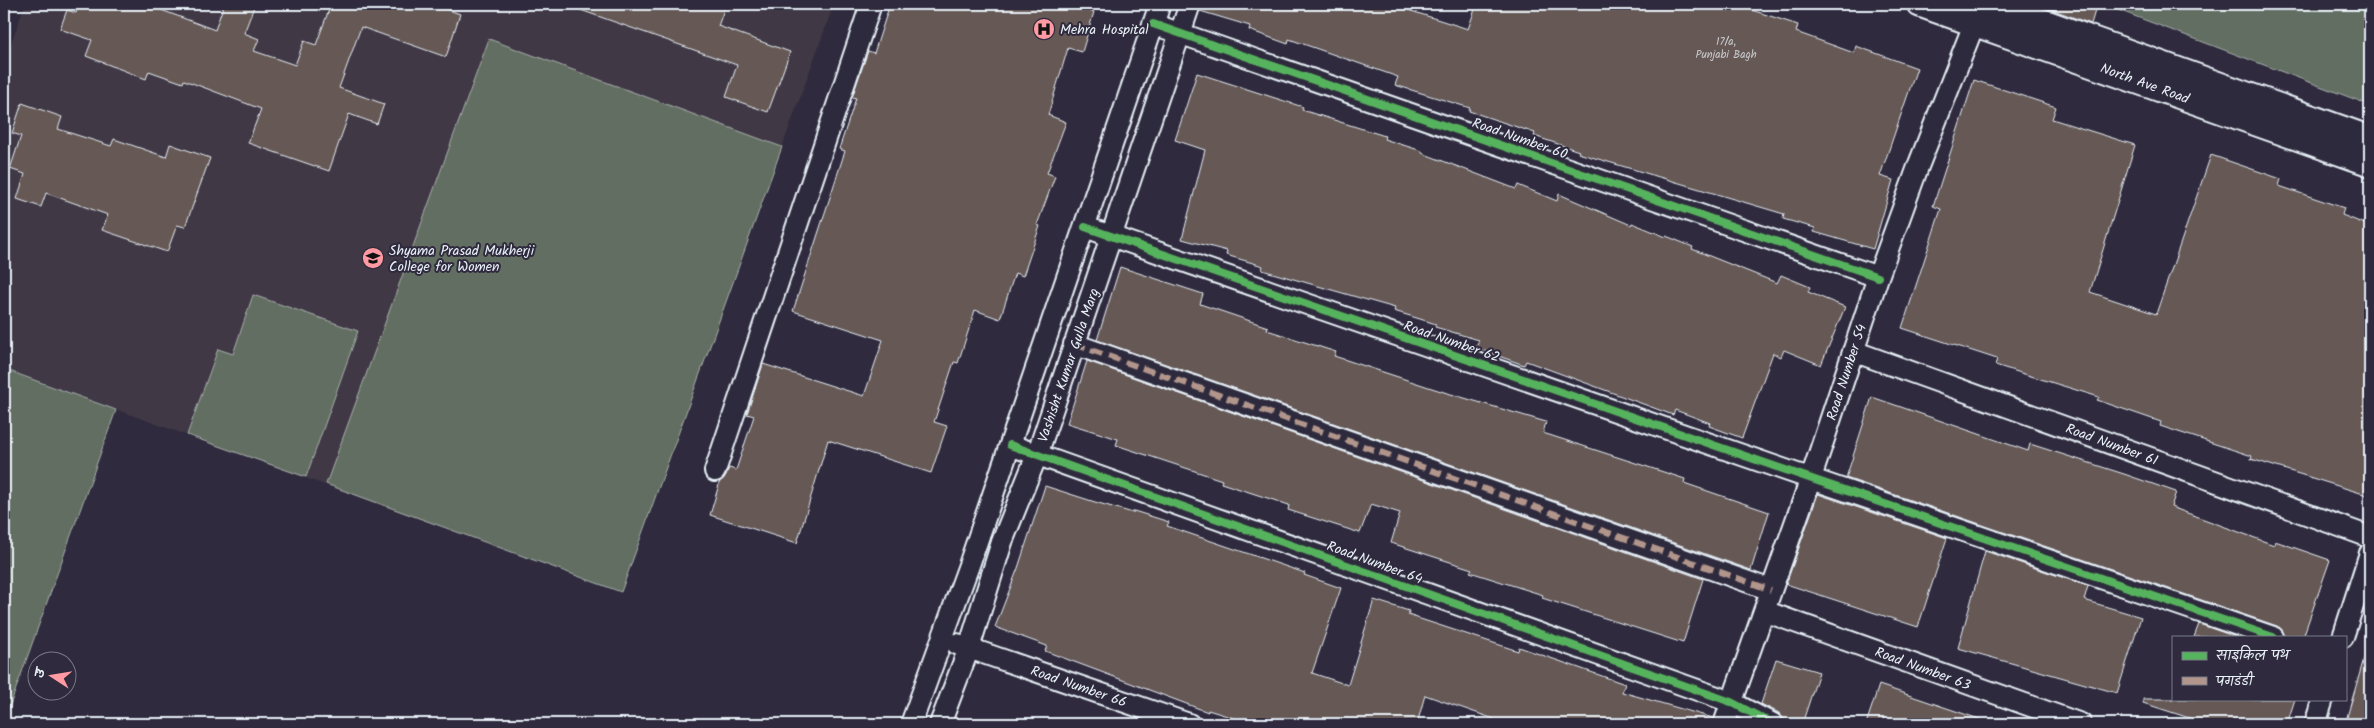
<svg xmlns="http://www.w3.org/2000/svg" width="2374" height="728" viewBox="0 0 2374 728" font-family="Kalam,'Playpen Sans Deva',sans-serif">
  <rect width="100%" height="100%" fill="#2f2a3d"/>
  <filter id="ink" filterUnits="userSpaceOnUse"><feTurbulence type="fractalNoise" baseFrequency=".02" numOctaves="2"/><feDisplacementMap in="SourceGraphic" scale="10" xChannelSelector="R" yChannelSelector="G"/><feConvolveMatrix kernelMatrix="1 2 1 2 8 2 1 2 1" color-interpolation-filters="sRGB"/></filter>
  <g filter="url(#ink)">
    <path fill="#403844" d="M 25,4 L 834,4 L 621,592 L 4,369 L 4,63 Z"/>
    <path fill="#646e62" stroke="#a6b0ad" d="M 2114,4 L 2370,4 L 2370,105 L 2113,8 Z
      M 489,39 L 782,147 L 621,592 L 326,484 Z
      M 253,295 L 358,331 L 306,477 L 187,435 L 218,349 L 233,354 Z
      M 4,369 L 116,410 L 4,722 Z"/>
    <path fill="#665955" stroke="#e8f1f8" d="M 79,4 L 145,4 L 215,30 L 224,4 L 255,4 L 244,33 L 259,39 L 254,51 L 295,65 L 304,41 L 316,45 L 331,4 L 432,4 L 460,14 L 446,57 L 361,27 L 339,88 L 384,104 L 377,124 L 349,114 L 329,171 L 248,143 L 261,109 L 184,80 L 183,83 L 149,71 L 146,79 L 86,56 L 92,40 L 60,29 L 67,10 L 76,13 Z
      M 573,4 L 726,4 L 718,26 L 790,52 L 768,112 L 726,97 L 737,65 L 572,7 Z
      M 890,4 L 1067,4 L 1094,12 L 1082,52 L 1068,48 L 1048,115 L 1066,122 L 1047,173 L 1055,176 L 1037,225 L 1040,226 L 1023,276 L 1015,273 L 1000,319 L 975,310 L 958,363 L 954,362 L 934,422 L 947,426 L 931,473 L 828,440 L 797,543 L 710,515 L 720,481 L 726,475 L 729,468 L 736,470 L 754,416 L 747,414 L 763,364 L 864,396 L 883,340 L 793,311 L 845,151 L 839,149 L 856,98 L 852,97 L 868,51 L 874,53 Z
      M 1202,4 L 1389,4 L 1468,29 L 1477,4 L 1706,4 L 1721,9 L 1723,4 L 1733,4 L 1798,25 L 1796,32 L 1854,53 L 1856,46 L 1917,68 L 1880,176 L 1893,180 L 1873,249 L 1814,232 L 1815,228 L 1783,219 L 1784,214 L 1578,153 L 1579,151 L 1534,136 L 1535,133 L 1469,111 L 1470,108 L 1395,85 L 1398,77 L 1289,39 L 1288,44 L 1249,30 L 1250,26 L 1200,11 Z
      M 2038,4 L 2097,4 L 2091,24 Z
      M 1197,73 L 1303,107 L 1302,110 L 1385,136 L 1384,139 L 1422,151 L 1422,153 L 1516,189 L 1518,185 L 1557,201 L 1559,194 L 1631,225 L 1632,223 L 1666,237 L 1666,236 L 1693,247 L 1692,249 L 1777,283 L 1781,275 L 1810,287 L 1808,292 L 1845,307 L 1821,365 L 1784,350 L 1781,357 L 1773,353 L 1742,438 L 1709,426 L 1710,423 L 1675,410 L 1673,415 L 1526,361 L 1524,365 L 1476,348 L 1479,340 L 1435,327 L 1436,324 L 1394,311 L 1395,308 L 1262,270 L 1263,266 L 1226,255 L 1227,251 L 1182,239 L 1205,150 L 1175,140 Z
      M 1974,80 L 2056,107 L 2052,119 L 2135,145 L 2090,292 L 2156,314 L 2211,155 L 2281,179 L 2279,186 L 2344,208 L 2342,215 L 2370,226 L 2370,496 L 2251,459 L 2252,456 L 2160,426 L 2161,422 L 2097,400 L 2099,397 L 1995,365 L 1997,359 L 1902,328 L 1941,209 L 1933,206 Z
      M 22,103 L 62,117 L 58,129 L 111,146 L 114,139 L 166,157 L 170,144 L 210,158 L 185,227 L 177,225 L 167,252 L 102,230 L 108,215 L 46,193 L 41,207 L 17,199 L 25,174 L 10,169 L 21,136 L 12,133 Z
      M 1120,267 L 1203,294 L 1200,304 L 1268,327 L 1267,330 L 1336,352 L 1334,356 L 1444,392 L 1546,422 L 1543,433 L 1685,479 L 1684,483 L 1769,512 L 1751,570 L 1097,340 Z
      M 1087,361 L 1703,579 L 1683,643 L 1542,598 L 1543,595 L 1470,572 L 1472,569 L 1391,543 L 1400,513 L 1371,504 L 1360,533 L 1288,510 L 1289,505 L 1221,483 L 1222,480 L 1116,445 L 1118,439 L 1067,423 Z
      M 1872,397 L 2028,451 L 2030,444 L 2124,474 L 2176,492 L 2171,507 L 2274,545 L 2275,541 L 2330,560 L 2303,637 L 2285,637 L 2282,630 L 2277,626 L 1846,478 Z
      M 1045,486 L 1095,502 L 1133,513 L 1134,511 L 1169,522 L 1167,526 L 1305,573 L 1304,575 L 1341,588 L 1312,673 L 1348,685 L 1374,600 L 1409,611 L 1408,615 L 1518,651 L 1519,647 L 1625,684 L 1622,692 L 1713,718 L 1712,724 L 1492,724 L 1494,719 L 1425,695 L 1417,724 L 1253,724 L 1208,710 L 1208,712 L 1045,651 L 1047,646 L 995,627 L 1018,568 Z
      M 1818,494 L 1947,538 L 1918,627 L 1786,584 Z
      M 1985,551 L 2088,586 L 2084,600 L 2141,617 L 2117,693 L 1958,648 Z
      M 2199,624 L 2236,637 L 2194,637 Z
      M 2365,655 L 2370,656 L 2370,724 L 2345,724 Z
      M 1776,659 L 1819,672 L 1802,724 L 1783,719 L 1779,713 L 1761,704 Z
      M 1879,685 L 1982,720 L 1982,724 L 1866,724 Z
      M 2143,699 L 2295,699 L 2287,724 L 2208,724 L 2143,703 Z"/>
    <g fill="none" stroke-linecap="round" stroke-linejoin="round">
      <g stroke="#e8f1f8" stroke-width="24">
        <path id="minor" d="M 1153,24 L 1878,277
          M 1085,227 L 1771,465 L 2273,637
          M 1074,344 L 1771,590
          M 1853,351 L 2370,537
          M 1010,445 L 1731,702 L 1773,724
          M 715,471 L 871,4
          M 1764,611 L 2081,724
          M 2343,637 L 2370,553
          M 957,644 L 1189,724
          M 911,724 L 969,565 L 1160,4
          M 940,724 L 969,648 L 1002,542 L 1037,455 L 1190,4
          M 1724,724 L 1811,478 L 1878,277 L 1919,164 L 1982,4
          M 2315,724 L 2323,699"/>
      </g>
      <g stroke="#e8f1f8" stroke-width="29">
        <path id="tertiary" d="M 1920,4 L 2370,163
          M 1993,4 L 2370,139"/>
      </g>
      <use href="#minor" stroke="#2f2a3d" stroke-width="20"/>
      <use href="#tertiary" stroke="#2f2a3d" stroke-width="25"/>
      <path stroke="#b2968c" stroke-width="6" stroke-dasharray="12 6" stroke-linecap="butt" d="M 1074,344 L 1771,590"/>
      <g stroke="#2f2a3d" stroke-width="11">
        <path id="cycleway" d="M 1153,24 L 1878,277
          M 1085,227 L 1771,465 L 2273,637
          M 1010,445 L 1731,702 L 1773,724"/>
      </g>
      <use href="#cycleway" stroke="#56b35d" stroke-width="8"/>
    </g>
  </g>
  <defs>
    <g id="hospital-disc" transform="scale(1.125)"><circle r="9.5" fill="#ff9aa2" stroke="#2f2a3d"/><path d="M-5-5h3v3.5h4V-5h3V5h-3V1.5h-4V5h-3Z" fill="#111"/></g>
    <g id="university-disc" transform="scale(1.125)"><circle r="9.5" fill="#ff9aa2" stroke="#2f2a3d"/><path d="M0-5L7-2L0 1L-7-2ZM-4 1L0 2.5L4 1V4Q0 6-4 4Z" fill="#111"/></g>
  </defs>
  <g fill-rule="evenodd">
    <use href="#hospital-disc" x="1044" y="29"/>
    <use href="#university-disc" x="373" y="258"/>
  </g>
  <g text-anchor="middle" stroke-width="4" stroke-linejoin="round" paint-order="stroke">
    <g font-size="11" fill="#c8cbcf">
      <text x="1726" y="45">17/a,<tspan x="1726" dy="13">Punjabi Bagh</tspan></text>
    </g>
    <g font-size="14" fill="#e8f1f8" stroke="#2f2a3d" text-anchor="start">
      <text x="1060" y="34">Mehra Hospital</text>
      <text x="389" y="255">Shyama Prasad Mukherji<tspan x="389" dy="16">College for Women</tspan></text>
    </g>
    <g font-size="14" fill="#e8f1f8" stroke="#2f2a3d">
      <text transform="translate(2145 83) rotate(20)" y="5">North Ave Road</text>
      <text transform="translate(1520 138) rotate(19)" y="5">Road Number 60</text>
      <text transform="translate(1452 341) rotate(19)" y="5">Road Number 62</text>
      <text transform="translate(1068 365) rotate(-71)" y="5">Vashisht Kumar Gulla Marg</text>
      <text transform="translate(1846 372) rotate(-72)" y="5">Road Number 54</text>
      <text transform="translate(2112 444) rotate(20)" y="5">Road Number 61</text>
      <text transform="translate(1375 562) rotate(20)" y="5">Road Number 64</text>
      <text transform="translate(1923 668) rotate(20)" y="5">Road Number 63</text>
      <text transform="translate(1079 686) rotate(19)" y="5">Road Number 66</text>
    </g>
  </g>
  <rect width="2374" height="728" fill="none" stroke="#2f2a3d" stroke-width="20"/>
  <rect x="10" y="10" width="2354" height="708" fill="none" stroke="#e8f1f8" stroke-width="2" filter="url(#ink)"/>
  <rect x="2172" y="636" width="175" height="65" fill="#2f2a3d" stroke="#797a88"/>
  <rect x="2182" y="652" width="25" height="8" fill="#56b35d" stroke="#797a88"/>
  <text x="2216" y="660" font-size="15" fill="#e8f1f8">साइकिल पथ</text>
  <rect x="2182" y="677" width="25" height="8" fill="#b2968c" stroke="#797a88"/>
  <text x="2216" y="686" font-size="15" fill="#e8f1f8">पगडंडी</text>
  <g transform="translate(52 676) rotate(282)"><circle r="24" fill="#2f2a3d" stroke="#797a88"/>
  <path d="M0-4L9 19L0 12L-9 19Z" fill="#ff9aa2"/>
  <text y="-8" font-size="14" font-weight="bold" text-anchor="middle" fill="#e8f1f8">उ</text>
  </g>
</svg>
